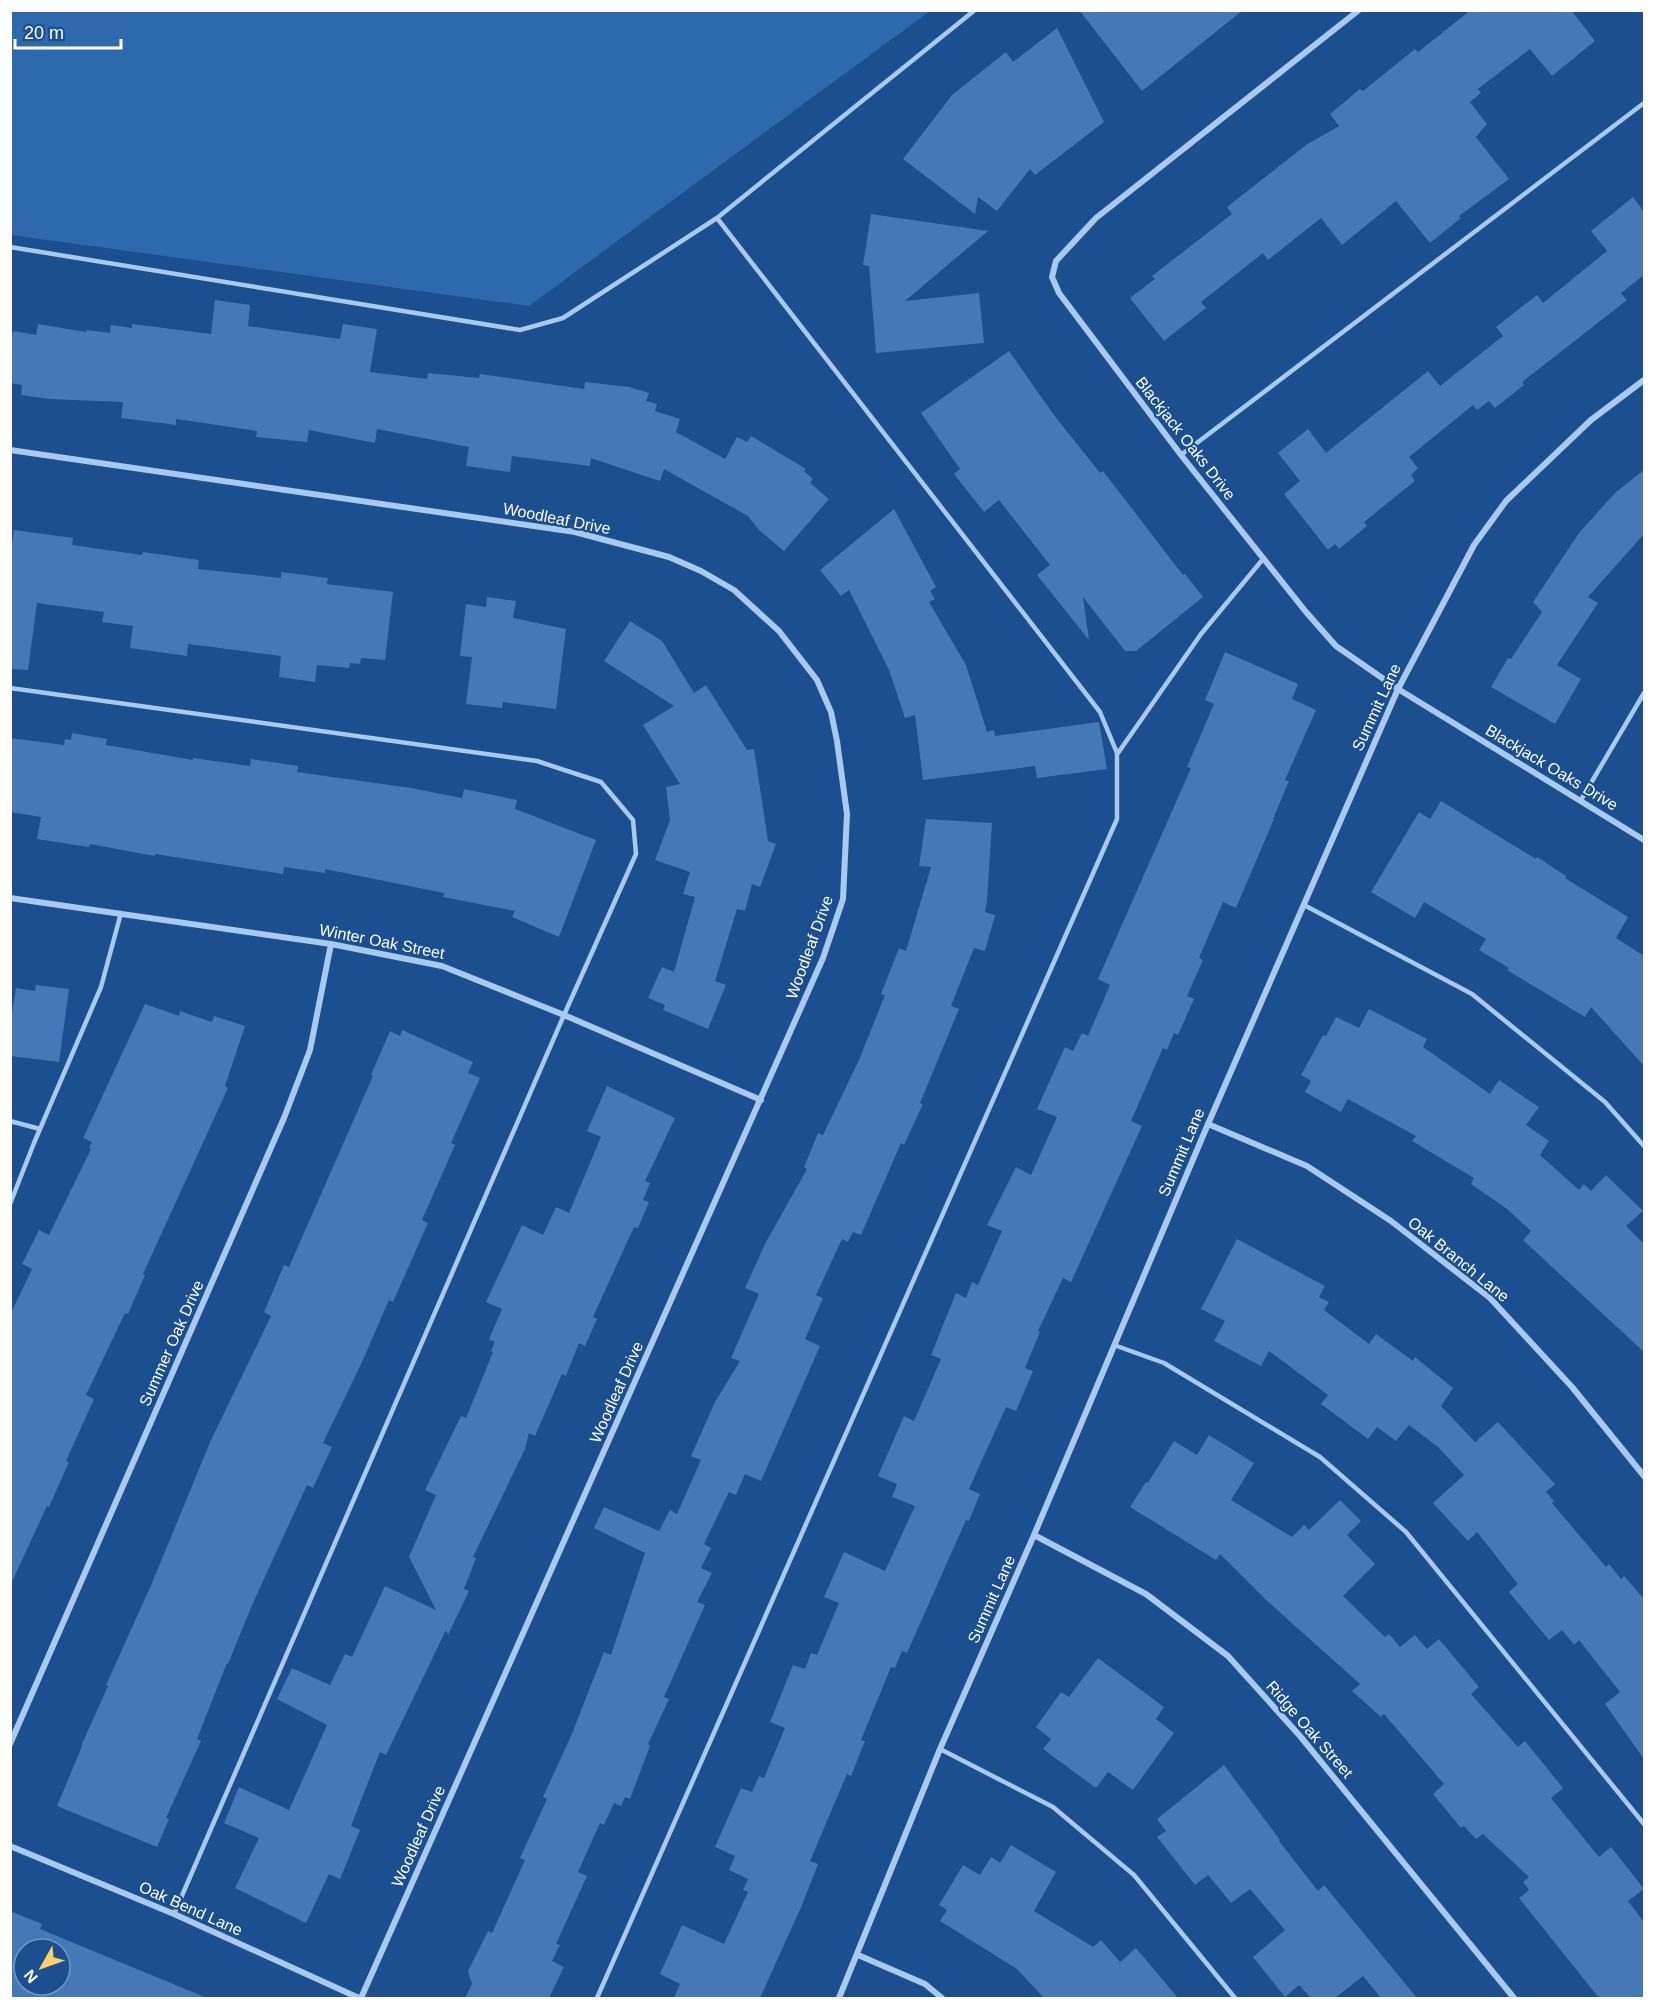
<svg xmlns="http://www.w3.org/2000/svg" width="1655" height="2009" viewBox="0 0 1655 2009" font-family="Helvetica,sans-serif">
  <rect width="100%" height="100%" fill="#1b4f8f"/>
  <path fill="#2e69ad" d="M 11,10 L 930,10 L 930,11 L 529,306 L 11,235 Z"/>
  <path fill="#4478b7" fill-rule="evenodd" d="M 1079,10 L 1243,10 L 1142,91 Z
    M 1471,10 L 1571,10 L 1595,41 L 1552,76 L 1530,49 L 1478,89 L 1481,93 L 1470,102 L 1487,124 L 1476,137 L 1509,179 L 1459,216 L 1461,218 L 1430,243 L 1396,201 L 1342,245 L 1321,218 L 1268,260 L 1263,253 L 1201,302 L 1206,308 L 1164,341 L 1130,298 L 1155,279 L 1152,276 L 1232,214 L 1227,207 L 1306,145 L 1339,126 L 1330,114 L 1360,89 L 1363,91 L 1415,49 L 1418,52 Z
    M 1057,28 L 1104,122 L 1035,175 L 1030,169 L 997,211 L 978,197 L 975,214 L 903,159 L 952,95 L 1006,52 L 1013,62 Z
    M 1633,197 L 1644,212 L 1644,275 L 1621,293 L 1627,300 L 1522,382 L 1524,385 L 1495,408 L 1489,401 L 1477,410 L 1473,405 L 1409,457 L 1418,468 L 1411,475 L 1415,481 L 1364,522 L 1367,526 L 1339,549 L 1335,544 L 1328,550 L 1284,494 L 1300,481 L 1278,453 L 1308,429 L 1326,453 L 1428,371 L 1440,386 L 1503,336 L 1496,327 L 1537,295 L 1543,303 L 1607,251 L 1591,231 Z
    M 871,214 L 988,231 L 905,301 L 979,293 L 984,343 L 876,353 L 869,266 L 863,265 Z
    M 215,300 L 250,305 L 248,326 L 340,339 L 343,324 L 377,329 L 370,372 L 427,379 L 428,373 L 479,378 L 480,374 L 584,389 L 585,382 L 629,387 L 649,393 L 646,401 L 657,404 L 655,411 L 680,419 L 676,432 L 725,459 L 737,437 L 747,442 L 751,436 L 806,469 L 804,471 L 813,479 L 810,483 L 829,499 L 784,551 L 759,530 L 748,516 L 664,469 L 660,481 L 591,458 L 590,466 L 512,456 L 510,472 L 466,466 L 469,447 L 377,429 L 375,443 L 309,430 L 307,442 L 256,437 L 257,431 L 176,419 L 176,425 L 121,418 L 123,402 L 49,399 L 21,395 L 22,385 L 10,383 L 10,347 L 13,331 L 36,335 L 38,324 L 86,332 L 86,330 L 110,333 L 111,325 L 132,328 L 132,324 L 211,334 Z
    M 1009,351 L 1054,415 L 1100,473 L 1103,471 L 1183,575 L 1185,574 L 1203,597 L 1136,651 L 1125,651 L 1083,597 L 1089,640 L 1037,575 L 1050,565 L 999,500 L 984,512 L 954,474 L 960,469 L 921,413 Z
    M 1644,470 L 1644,534 L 1588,597 L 1598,603 L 1557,665 L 1581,679 L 1555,724 L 1491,687 L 1508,658 L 1511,659 L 1542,612 L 1533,602 L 1579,533 L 1615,493 Z
    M 894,509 L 936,587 L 930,591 L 935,599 L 929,602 L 966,665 L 987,732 L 994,730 L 995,736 L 1099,722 L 1107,769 L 1037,778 L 1035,766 L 923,780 L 915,715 L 905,718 L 889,670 L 849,590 L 841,596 L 820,570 Z
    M 14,530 L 73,538 L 72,545 L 142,555 L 143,552 L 199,560 L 198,569 L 281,578 L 281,572 L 328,578 L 327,584 L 393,592 L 385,660 L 361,658 L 360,664 L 350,663 L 349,668 L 317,665 L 315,682 L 279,677 L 281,656 L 188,644 L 187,656 L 130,648 L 133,626 L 102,622 L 104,612 L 37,603 L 28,670 L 10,669 L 10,556 Z
    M 487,597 L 516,601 L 513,618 L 566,629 L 556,709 L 503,702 L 502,708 L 466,704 L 472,657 L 460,656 L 466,604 L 486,607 Z
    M 630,621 L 662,641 L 694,693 L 706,685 L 747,750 L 754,749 L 768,841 L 776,844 L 760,887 L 752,884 L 745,911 L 737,909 L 715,981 L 726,985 L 708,1029 L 663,1010 L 665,1005 L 648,998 L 662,967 L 674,972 L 695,897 L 683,894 L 690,872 L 655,860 L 670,820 L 666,787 L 680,784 L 643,725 L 674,706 L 604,661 Z
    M 1225,652 L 1298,684 L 1292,699 L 1316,710 L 1285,780 L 1289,781 L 1273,819 L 1274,819 L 1236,908 L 1223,902 L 1199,958 L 1203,960 L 1187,996 L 1194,999 L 1178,1035 L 1174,1033 L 1167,1050 L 1163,1048 L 1131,1121 L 1142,1126 L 1071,1282 L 1063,1278 L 1038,1331 L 1040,1332 L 1025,1368 L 1033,1371 L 1016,1411 L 1006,1407 L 969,1489 L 980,1494 L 969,1521 L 966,1520 L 907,1653 L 902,1651 L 895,1668 L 891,1667 L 861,1740 L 865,1741 L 851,1776 L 847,1774 L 810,1861 L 818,1864 L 802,1905 L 760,1998 L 674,1998 L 680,1984 L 660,1974 L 682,1925 L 724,1944 L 748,1892 L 743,1890 L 748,1879 L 729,1870 L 735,1856 L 715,1847 L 741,1788 L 752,1792 L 759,1776 L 764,1778 L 785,1728 L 770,1722 L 793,1665 L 805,1669 L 811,1653 L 817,1655 L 839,1603 L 824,1597 L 844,1552 L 885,1571 L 915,1506 L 892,1497 L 897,1484 L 878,1476 L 904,1416 L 914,1421 L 941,1359 L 931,1355 L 956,1293 L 966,1298 L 972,1282 L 978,1285 L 1002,1231 L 987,1225 L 1016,1167 L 1031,1175 L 1057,1117 L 1037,1109 L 1065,1047 L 1073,1051 L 1082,1033 L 1088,1036 L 1110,985 L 1098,979 L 1191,768 L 1187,767 L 1214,704 L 1205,700 Z
    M 72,733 L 107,739 L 106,745 L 193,760 L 193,758 L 250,766 L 251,759 L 298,766 L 297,772 L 411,788 L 462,798 L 464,789 L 517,800 L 515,809 L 596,840 L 559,937 L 512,917 L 515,911 L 443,897 L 444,893 L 325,869 L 325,873 L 284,867 L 283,874 L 155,854 L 155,856 L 90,844 L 89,847 L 37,839 L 41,817 L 10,812 L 10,738 L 64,745 L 65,739 L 71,740 Z
    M 1441,801 L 1536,859 L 1537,857 L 1566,876 L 1565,878 L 1628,917 L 1616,938 L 1644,956 L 1644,1066 L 1591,1007 L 1585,1017 L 1507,970 L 1509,968 L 1479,950 L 1486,939 L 1424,902 L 1415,918 L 1371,892 L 1419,812 L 1430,819 Z
    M 926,819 L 992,823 L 987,901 L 985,912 L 995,915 L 985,951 L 974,948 L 951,1006 L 959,1009 L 920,1103 L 923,1104 L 904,1145 L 901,1143 L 861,1235 L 853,1232 L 848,1242 L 842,1239 L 816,1295 L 823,1298 L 805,1339 L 820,1346 L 761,1481 L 745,1474 L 736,1495 L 729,1492 L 704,1544 L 711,1548 L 701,1568 L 712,1573 L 697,1602 L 705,1605 L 664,1697 L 669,1699 L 648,1744 L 650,1746 L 630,1799 L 625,1797 L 621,1806 L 614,1803 L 604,1825 L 600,1823 L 578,1872 L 587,1876 L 556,1944 L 560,1945 L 552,1961 L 564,1967 L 549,1998 L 465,1998 L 472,1984 L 468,1971 L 488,1931 L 492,1933 L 525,1860 L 520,1858 L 547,1799 L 543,1797 L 571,1736 L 604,1652 L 611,1655 L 645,1553 L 594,1528 L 604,1507 L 659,1531 L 670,1510 L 677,1514 L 701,1460 L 691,1456 L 715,1402 L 740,1361 L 731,1358 L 759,1294 L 745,1288 L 765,1244 L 807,1169 L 804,1167 L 818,1133 L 823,1135 L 859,1060 L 885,995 L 881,994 L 899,948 L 906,951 L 931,867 L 919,866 Z
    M 36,985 L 69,989 L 59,1062 L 10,1056 L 10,1026 L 16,988 L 35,991 Z
    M 145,1004 L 179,1016 L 180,1011 L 212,1022 L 214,1016 L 245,1026 L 225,1086 L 228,1088 L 143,1274 L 145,1275 L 128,1314 L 125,1313 L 86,1395 L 94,1399 L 66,1461 L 69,1462 L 49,1507 L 47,1506 L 10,1586 L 10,1315 L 32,1269 L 22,1264 L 39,1230 L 49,1235 L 91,1149 L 89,1148 L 92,1142 L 83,1138 Z
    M 1369,1009 L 1427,1039 L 1423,1047 L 1490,1094 L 1499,1080 L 1539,1107 L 1526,1125 L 1549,1141 L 1540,1155 L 1579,1190 L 1584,1184 L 1591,1191 L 1606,1175 L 1643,1211 L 1626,1226 L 1644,1244 L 1644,1352 L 1523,1240 L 1531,1231 L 1507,1209 L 1471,1184 L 1474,1178 L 1412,1141 L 1416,1136 L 1348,1099 L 1341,1112 L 1305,1092 L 1311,1081 L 1301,1075 L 1323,1035 L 1326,1036 L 1336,1017 L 1359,1028 Z
    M 402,1030 L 473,1062 L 468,1073 L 480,1078 L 451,1143 L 455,1145 L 422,1220 L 428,1223 L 393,1302 L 389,1300 L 362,1362 L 323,1443 L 332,1447 L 313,1488 L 307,1485 L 253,1603 L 228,1664 L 227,1663 L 197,1739 L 201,1741 L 166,1818 L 169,1819 L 157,1847 L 57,1806 L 82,1746 L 81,1746 L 108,1686 L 106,1685 L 152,1583 L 211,1440 L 271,1316 L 264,1312 L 284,1265 L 289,1267 L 373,1076 L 371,1075 L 390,1031 L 400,1036 Z
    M 607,1086 L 675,1118 L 645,1181 L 650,1183 L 643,1200 L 649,1202 L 638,1228 L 634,1227 L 593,1317 L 597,1319 L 585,1346 L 579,1343 L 566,1376 L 562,1374 L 535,1436 L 529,1433 L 525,1449 L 473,1557 L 476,1558 L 464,1589 L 469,1591 L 448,1635 L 446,1630 L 386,1755 L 380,1752 L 351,1826 L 360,1830 L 340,1879 L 329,1874 L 306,1923 L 235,1888 L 259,1838 L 224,1823 L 239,1787 L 289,1810 L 327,1725 L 277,1699 L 292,1668 L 330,1685 L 345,1654 L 352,1657 L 385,1586 L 436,1610 L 409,1557 L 436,1495 L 425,1490 L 461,1416 L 466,1418 L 493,1352 L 491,1351 L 495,1342 L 489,1339 L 502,1309 L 486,1302 L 522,1225 L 543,1235 L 556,1207 L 569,1213 L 601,1137 L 587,1131 Z
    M 1237,1239 L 1325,1286 L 1319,1297 L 1329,1302 L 1324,1310 L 1369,1344 L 1376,1334 L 1413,1361 L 1415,1357 L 1453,1388 L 1441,1406 L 1475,1442 L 1498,1422 L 1555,1484 L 1546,1492 L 1554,1501 L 1552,1503 L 1606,1567 L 1609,1564 L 1621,1579 L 1624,1576 L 1644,1599 L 1644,1759 L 1605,1704 L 1620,1692 L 1579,1640 L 1574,1645 L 1562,1630 L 1549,1640 L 1509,1592 L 1518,1584 L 1477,1532 L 1468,1541 L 1433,1503 L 1464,1475 L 1438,1447 L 1409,1425 L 1396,1441 L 1377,1427 L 1368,1439 L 1321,1404 L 1328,1395 L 1269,1351 L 1261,1366 L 1214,1341 L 1225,1321 L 1201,1309 Z
    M 1209,1435 L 1254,1463 L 1231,1500 L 1292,1537 L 1304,1525 L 1309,1530 L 1340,1500 L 1361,1521 L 1347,1535 L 1375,1564 L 1343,1596 L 1385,1637 L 1389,1634 L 1400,1647 L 1415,1635 L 1427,1649 L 1439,1639 L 1479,1687 L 1471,1694 L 1518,1747 L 1525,1741 L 1563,1788 L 1551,1798 L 1599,1857 L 1611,1847 L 1644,1889 L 1628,1901 L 1644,1922 L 1644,1998 L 1599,1998 L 1519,1898 L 1529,1890 L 1523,1882 L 1529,1877 L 1483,1834 L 1476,1839 L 1464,1826 L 1461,1828 L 1433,1794 L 1444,1784 L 1384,1714 L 1381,1717 L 1352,1691 L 1360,1684 L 1266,1600 L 1220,1554 L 1216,1560 L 1130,1507 L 1146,1482 L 1148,1483 L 1174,1441 L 1197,1455 Z
    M 1098,1658 L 1164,1707 L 1156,1719 L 1174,1733 L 1133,1790 L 1108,1772 L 1096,1788 L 1043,1749 L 1051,1739 L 1036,1727 L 1061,1692 L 1069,1697 Z
    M 1224,1765 L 1280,1840 L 1279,1841 L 1318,1891 L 1324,1885 L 1417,1998 L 1381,1998 L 1363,1976 L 1335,1998 L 1311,1998 L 1299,1985 L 1285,1997 L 1253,1957 L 1285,1930 L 1250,1889 L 1231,1903 L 1208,1875 L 1195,1885 L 1157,1837 L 1166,1831 L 1157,1819 Z
    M 1011,1845 L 1056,1872 L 1034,1911 L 1093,1947 L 1101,1940 L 1120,1962 L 1136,1948 L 1178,1998 L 1044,1998 L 1017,1969 L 940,1921 L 947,1910 L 939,1905 L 963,1865 L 980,1875 L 991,1857 L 1000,1863 Z
    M 10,1911 L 42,1924 L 40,1929 L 207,1998 L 10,1998 ZM 24,1949 L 60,1949 L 60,1985 L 24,1985 Z"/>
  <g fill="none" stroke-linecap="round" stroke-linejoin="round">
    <path stroke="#a9c9ee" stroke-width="4.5" d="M 10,247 L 520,330 L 563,318 L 717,218 L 975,10
      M 1181,455 L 1644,103
      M 10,688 L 537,761 L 601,782 L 633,820 L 636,854 L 564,1015 L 174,1914
      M 1118,753 L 1201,634 L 1263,559
      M 1581,800 L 1644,693
      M 1304,905 L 1472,994 L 1605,1102 L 1644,1146
      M 10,1121 L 40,1129
      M 10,1204 L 34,1143 L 101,987 L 121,913
      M 1114,1345 L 1164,1363 L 1320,1457 L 1406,1532 L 1644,1824
      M 940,1749 L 1053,1807 L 1134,1875 L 1235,1998
      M 597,1998 L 1117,819 L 1117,753 L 1100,712 L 717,218"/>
    <path stroke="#a9c9ee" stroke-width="6" d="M 1359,10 L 1096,218 L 1056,261 L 1052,277 L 1059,293 L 1181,455 L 1306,612 L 1336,646 L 1398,689 L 1644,840
      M 10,450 L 575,532 L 669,557 L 701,571 L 734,590 L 779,631 L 817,680 L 831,712 L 837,741 L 847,814 L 843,899 L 823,958 L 361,1998
      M 10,898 L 331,944 L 442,966 L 564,1015 L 761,1100
      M 1208,1124 L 1307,1166 L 1391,1221 L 1490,1298 L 1572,1387 L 1644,1476
      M 1034,1535 L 1146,1594 L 1228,1656 L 1300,1736 L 1514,1998
      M 10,1744 L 284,1118 L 310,1050 L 331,944
      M 10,1846 L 174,1914 L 359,1998
      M 858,1955 L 925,1984 L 942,1998
      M 839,1998 L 940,1749 L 1034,1535 L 1208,1124 L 1398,689 L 1474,545 L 1506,501 L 1591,420 L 1644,380"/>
  </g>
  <g text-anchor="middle" stroke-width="4.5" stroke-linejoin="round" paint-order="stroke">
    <g font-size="16" fill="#fff" stroke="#1b4f8f">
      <text transform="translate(1186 438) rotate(52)" y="6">Blackjack Oaks Drive</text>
      <text transform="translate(557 518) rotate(11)" y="6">Woodleaf Drive</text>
      <text transform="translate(1376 707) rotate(-65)" y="6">Summit Lane</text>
      <text transform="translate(1552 767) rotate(31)" y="6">Blackjack Oaks Drive</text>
      <text transform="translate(382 941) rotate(11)" y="6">Winter Oak Street</text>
      <text transform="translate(809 947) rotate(-70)" y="6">Woodleaf Drive</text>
      <text transform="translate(1181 1152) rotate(-67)" y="6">Summit Lane</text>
      <text transform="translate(1459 1259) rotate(39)" y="6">Oak Branch Lane</text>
      <text transform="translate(171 1343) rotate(-66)" y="6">Summer Oak Drive</text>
      <text transform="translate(616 1392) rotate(-66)" y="6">Woodleaf Drive</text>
      <text transform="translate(991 1599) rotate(-66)" y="6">Summit Lane</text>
      <text transform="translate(1310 1729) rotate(49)" y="6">Ridge Oak Street</text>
      <text transform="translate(418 1836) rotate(-66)" y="6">Woodleaf Drive</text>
      <text transform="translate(191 1908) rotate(24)" y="6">Oak Bend Lane</text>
    </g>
  </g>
  <rect width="1655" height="2009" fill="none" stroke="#ffffff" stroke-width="24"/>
  <g transform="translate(42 1967) rotate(230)"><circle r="28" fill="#1b4f8f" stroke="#7695bc" stroke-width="1.5"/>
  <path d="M0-4.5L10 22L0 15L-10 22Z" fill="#ffd166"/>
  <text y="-9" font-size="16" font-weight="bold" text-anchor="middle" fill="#ffffff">N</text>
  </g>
  <path d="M15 39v9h106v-9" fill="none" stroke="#ffffff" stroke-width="3"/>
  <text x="24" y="39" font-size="18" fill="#ffffff" stroke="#1b4f8f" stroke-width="4.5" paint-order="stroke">20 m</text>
</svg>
